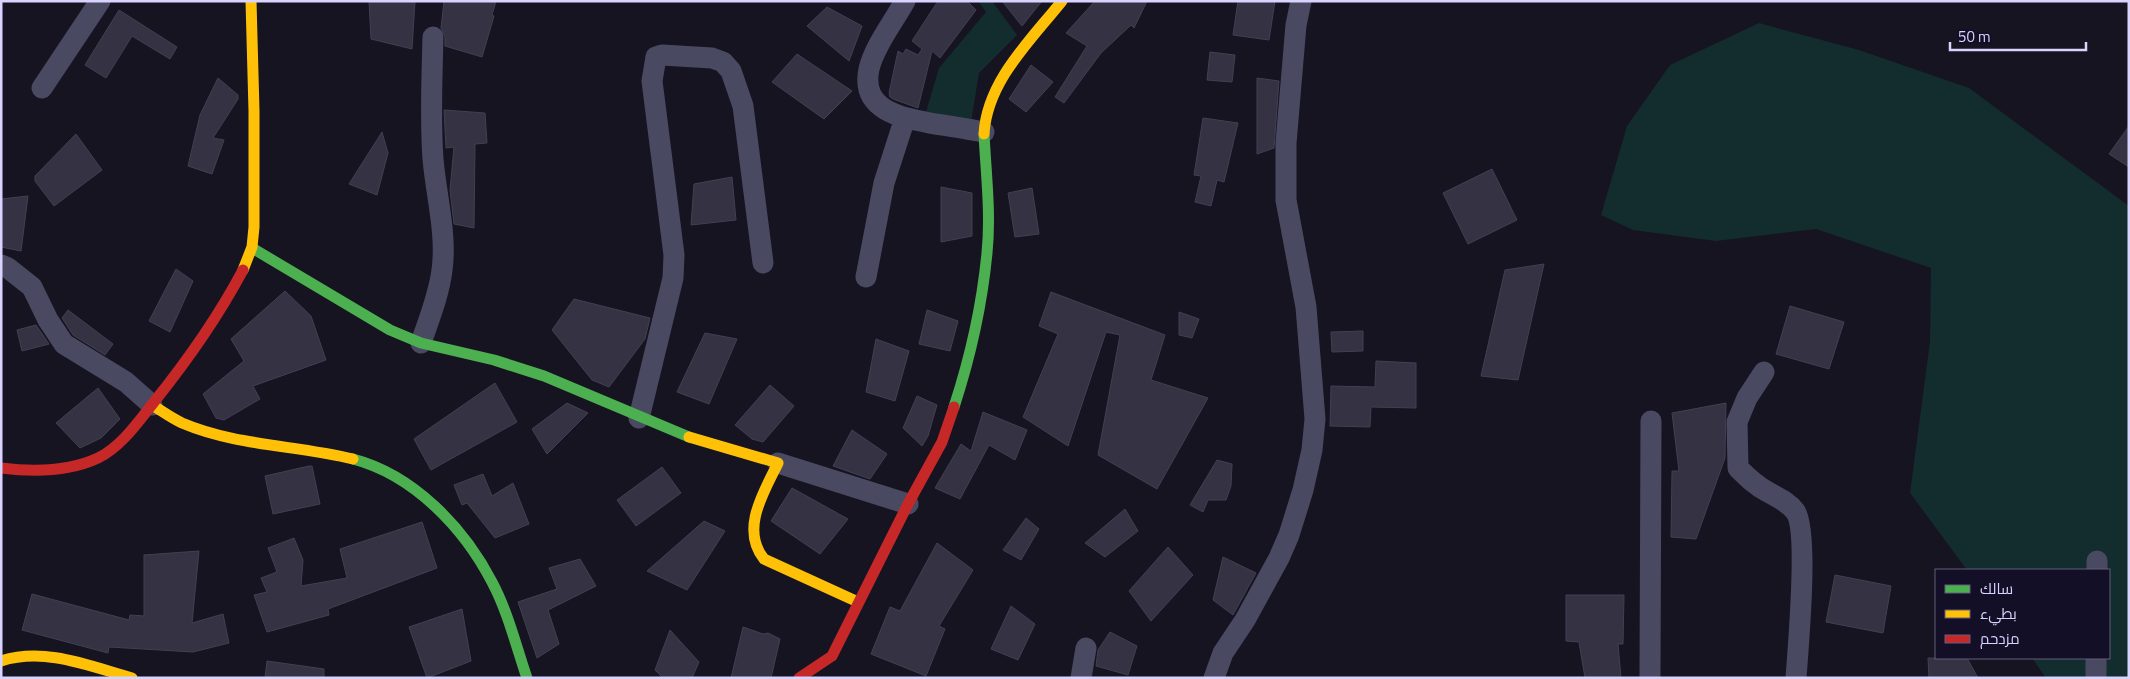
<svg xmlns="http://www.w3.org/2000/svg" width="2130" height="679" viewBox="0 0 2130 679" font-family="'Titillium Web',Cairo,sans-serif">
  <rect width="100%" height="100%" fill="#161421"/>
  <path fill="#132c2d" d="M 978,1 L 992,1 L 1017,35 L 979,73 L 971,122 L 926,112 L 939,68 L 986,12 Z
    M 1759,23 L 1859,50 L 1969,88 L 2129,206 L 2129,678 L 2046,678 L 2032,658 L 2109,658 L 2109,570 L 1967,570 L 1910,493 L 1930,341 L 1931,268 L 1816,229 L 1716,241 L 1633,230 L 1601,215 L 1627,126 L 1670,65 Z"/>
  <path fill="#343243" stroke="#433f54" d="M 369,1 L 415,1 L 412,49 L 371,39 Z
    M 444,1 L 496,1 L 492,15 L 494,16 L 482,57 L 445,46 L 445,37 L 441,28 Z
    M 938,1 L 967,1 L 976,10 L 940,58 L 932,51 L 918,108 L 893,99 L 889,96 L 890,94 L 889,93 L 898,51 L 903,54 L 906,49 L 918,55 L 922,49 L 912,41 Z
    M 1002,1 L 1042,1 L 1022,26 Z
    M 1095,1 L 1147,1 L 1134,28 L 1131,25 L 1101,53 L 1064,103 L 1055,97 L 1087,46 L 1066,33 Z
    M 1238,1 L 1275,1 L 1269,40 L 1233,35 Z
    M 827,7 L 862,26 L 849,61 L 807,26 Z
    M 119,10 L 177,47 L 170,59 L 132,36 L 106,78 L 85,65 Z
    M 1210,52 L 1235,55 L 1232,82 L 1207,80 Z
    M 797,54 L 852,91 L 824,119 L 772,82 Z
    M 1031,65 L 1053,82 L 1026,112 L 1009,99 Z
    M 218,78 L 238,95 L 238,99 L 213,138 L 224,140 L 212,174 L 188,166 L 200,115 Z
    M 1257,78 L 1279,81 L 1274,148 L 1257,154 Z
    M 444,110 L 485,113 L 487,143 L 475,144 L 474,228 L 454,224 L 450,190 L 454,147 L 446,148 Z
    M 1203,118 L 1238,123 L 1224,182 L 1217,180 L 1211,206 L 1195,202 L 1201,176 L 1194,175 Z
    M 2129,126 L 2129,167 L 2109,154 Z
    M 382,132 L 388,153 L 377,195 L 349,184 Z
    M 76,134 L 102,170 L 54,206 L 35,181 L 35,176 Z
    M 1492,169 L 1517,220 L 1468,244 L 1443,193 Z
    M 732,177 L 736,220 L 691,225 L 694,184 Z
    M 941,187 L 972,193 L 972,236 L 941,242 Z
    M 1032,188 L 1039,234 L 1015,237 L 1008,193 Z
    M 28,196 L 21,251 L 1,247 L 1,199 Z
    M 1544,264 L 1518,380 L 1481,376 L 1505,270 Z
    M 176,269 L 193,281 L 170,332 L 149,321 Z
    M 285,291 L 311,316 L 326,360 L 253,386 L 260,399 L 224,420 L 216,418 L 203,394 L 244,361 L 231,339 Z
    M 1051,292 L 1165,335 L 1151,380 L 1208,398 L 1157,489 L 1098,455 L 1120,335 L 1106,332 L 1068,446 L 1023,417 L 1058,334 L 1039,326 Z
    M 574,299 L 650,318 L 645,339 L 609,387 L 592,380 L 552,330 Z
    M 1790,306 L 1844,322 L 1829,369 L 1776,354 Z
    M 68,310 L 113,344 L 105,355 L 73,335 L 62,318 Z
    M 927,310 L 958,321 L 950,351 L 919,344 Z
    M 1179,312 L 1199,319 L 1192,338 L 1179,335 Z
    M 36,325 L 49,344 L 22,351 L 17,330 Z
    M 1363,331 L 1363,351 L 1332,352 L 1331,332 Z
    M 705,333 L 737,339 L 709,404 L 677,392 Z
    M 876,339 L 909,351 L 895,401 L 866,392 Z
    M 1376,361 L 1416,363 L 1416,408 L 1371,407 L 1370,427 L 1330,426 L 1331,386 L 1375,387 Z
    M 495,383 L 517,422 L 431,470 L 414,439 Z
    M 770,385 L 794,406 L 763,442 L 752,439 L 735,425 Z
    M 98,388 L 120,419 L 101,438 L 80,448 L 56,423 Z
    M 917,396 L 937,405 L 928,436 L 922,446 L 903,428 Z
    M 567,403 L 588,413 L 547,454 L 532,429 Z
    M 1726,403 L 1725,458 L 1696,539 L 1671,537 L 1672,471 L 1679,471 L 1672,413 Z
    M 983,412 L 1027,430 L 1015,460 L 989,445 L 960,499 L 935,488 L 961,444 L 971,451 Z
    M 852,430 L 887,454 L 870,479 L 833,466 Z
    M 1217,460 L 1232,464 L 1231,486 L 1226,500 L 1208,500 L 1203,512 L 1190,505 Z
    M 309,466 L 312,466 L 320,504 L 273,514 L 265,476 Z
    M 662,467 L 681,493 L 636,526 L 617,500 Z
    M 483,474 L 492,496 L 513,483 L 529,524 L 495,538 L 467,503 L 462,505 L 454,485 Z
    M 792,488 L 848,519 L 820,554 L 771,521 Z
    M 1125,509 L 1138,531 L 1105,557 L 1085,543 Z
    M 1026,518 L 1039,529 L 1021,560 L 1003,550 Z
    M 704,521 L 725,531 L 687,590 L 647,571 Z
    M 422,522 L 437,568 L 328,609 L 329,615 L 267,632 L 254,595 L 267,592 L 261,578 L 277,572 L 268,548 L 294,538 L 303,560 L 301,586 L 347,578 L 340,549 Z
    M 937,543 L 973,570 L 939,626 L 945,629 L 926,676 L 871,654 L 890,607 L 900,611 Z
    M 1168,547 L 1193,575 L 1151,621 L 1129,591 Z
    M 199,551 L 192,623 L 223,614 L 229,643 L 193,652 L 109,647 L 108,653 L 22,630 L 32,594 L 129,620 L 130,615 L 144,616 L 144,555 Z
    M 1223,557 L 1256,573 L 1233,615 L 1213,600 Z
    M 580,559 L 596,586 L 548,610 L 559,644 L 537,658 L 518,602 L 557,589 L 549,568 Z
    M 1835,575 L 1891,586 L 1883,633 L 1826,622 Z
    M 1566,595 L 1624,595 L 1623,644 L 1618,644 L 1621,678 L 1585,678 L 1579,642 L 1566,641 Z
    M 1011,606 L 1035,624 L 1018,660 L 991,649 Z
    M 462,609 L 471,661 L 427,678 L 409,627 Z
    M 743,627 L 763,634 L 768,633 L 780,639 L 771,678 L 731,678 Z
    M 670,630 L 699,662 L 692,678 L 663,678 L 655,670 Z
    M 1110,632 L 1137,646 L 1128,675 L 1096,666 L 1098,650 Z
    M 1928,658 L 1967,658 L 1978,678 L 1929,678 Z
    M 267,661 L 324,669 L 324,678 L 265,678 Z"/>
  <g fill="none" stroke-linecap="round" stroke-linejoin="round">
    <path stroke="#4a4962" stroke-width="21" d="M 905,1 C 894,21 874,47 869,69 C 860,112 904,118 935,124 C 951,126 967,129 984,132
      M 42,88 L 100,1
      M 1,265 L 8,268 L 32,287 L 48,320 L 64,344 L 126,382 L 152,405
      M 866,277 L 884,183 L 905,118
      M 421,343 C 429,319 439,295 442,270 C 447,234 436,195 433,159 C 430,119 432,78 433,37
      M 1764,372 L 1747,398 L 1737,422 L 1738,468 C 1747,477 1756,486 1768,492 C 1778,498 1787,501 1795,511 C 1809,529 1798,649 1796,678
      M 639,418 L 673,278 L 674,255 L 652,81 L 656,57 L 662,55 L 712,58 L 723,62 L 731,71 L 743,106 L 763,263
      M 778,463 L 908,504
      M 2097,570 L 2097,561
      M 1081,678 L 1086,648
      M 1214,678 L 1223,653 L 1245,620 L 1279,558 L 1289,535 L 1303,490 L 1312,450 L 1315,419 L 1306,307 L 1286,200 L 1286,143 L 1296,25 L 1301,1
      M 1650,678 L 1651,421
      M 2096,678 L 2096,658"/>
    <path stroke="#4caf50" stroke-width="11" d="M 252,248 L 390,330 L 421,343 L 494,360 L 544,376 L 689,437
      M 954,407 C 970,358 982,305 987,253 C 991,214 986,174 984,134
      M 353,459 C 414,475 464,528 492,582 C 508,612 516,646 527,678"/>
    <path stroke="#ffc107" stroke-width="11" d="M 984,134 C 987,81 1031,40 1062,1
      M 243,270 L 252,247 L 254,227 L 254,111 L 251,1
      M 152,405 C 162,411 171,418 182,423 C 236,446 296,445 353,459
      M 689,437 L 778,463 C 764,492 740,529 764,559 L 858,602
      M 1,661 C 45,647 89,666 132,678"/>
    <path stroke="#c62828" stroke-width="11" d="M 1,468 C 33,472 68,472 98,458 C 121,447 138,422 154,402 C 187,361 218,317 243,270
      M 799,678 L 832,656 L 908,504 L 942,442 L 954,407"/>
  </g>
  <rect width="2130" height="679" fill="none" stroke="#d9d4ff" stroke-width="5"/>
  <rect x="1935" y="569" width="175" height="90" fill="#130f26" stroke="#625e7d"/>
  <rect x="1945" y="585" width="25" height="8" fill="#4caf50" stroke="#625e7d"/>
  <text x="1980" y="594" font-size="15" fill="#d9d4ff">سالك</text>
  <rect x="1945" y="610" width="25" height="8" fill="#ffc107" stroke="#625e7d"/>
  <text x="1980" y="619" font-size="15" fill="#d9d4ff">بطيء</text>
  <rect x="1945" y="635" width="25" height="8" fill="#c62828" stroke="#625e7d"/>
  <text x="1980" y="644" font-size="15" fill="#d9d4ff">مزدحم</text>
  <path d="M1950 42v8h136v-8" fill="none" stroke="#d9d4ff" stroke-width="2.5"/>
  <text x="1958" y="42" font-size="15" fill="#d9d4ff" stroke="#130f26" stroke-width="4" paint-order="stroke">50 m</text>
</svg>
